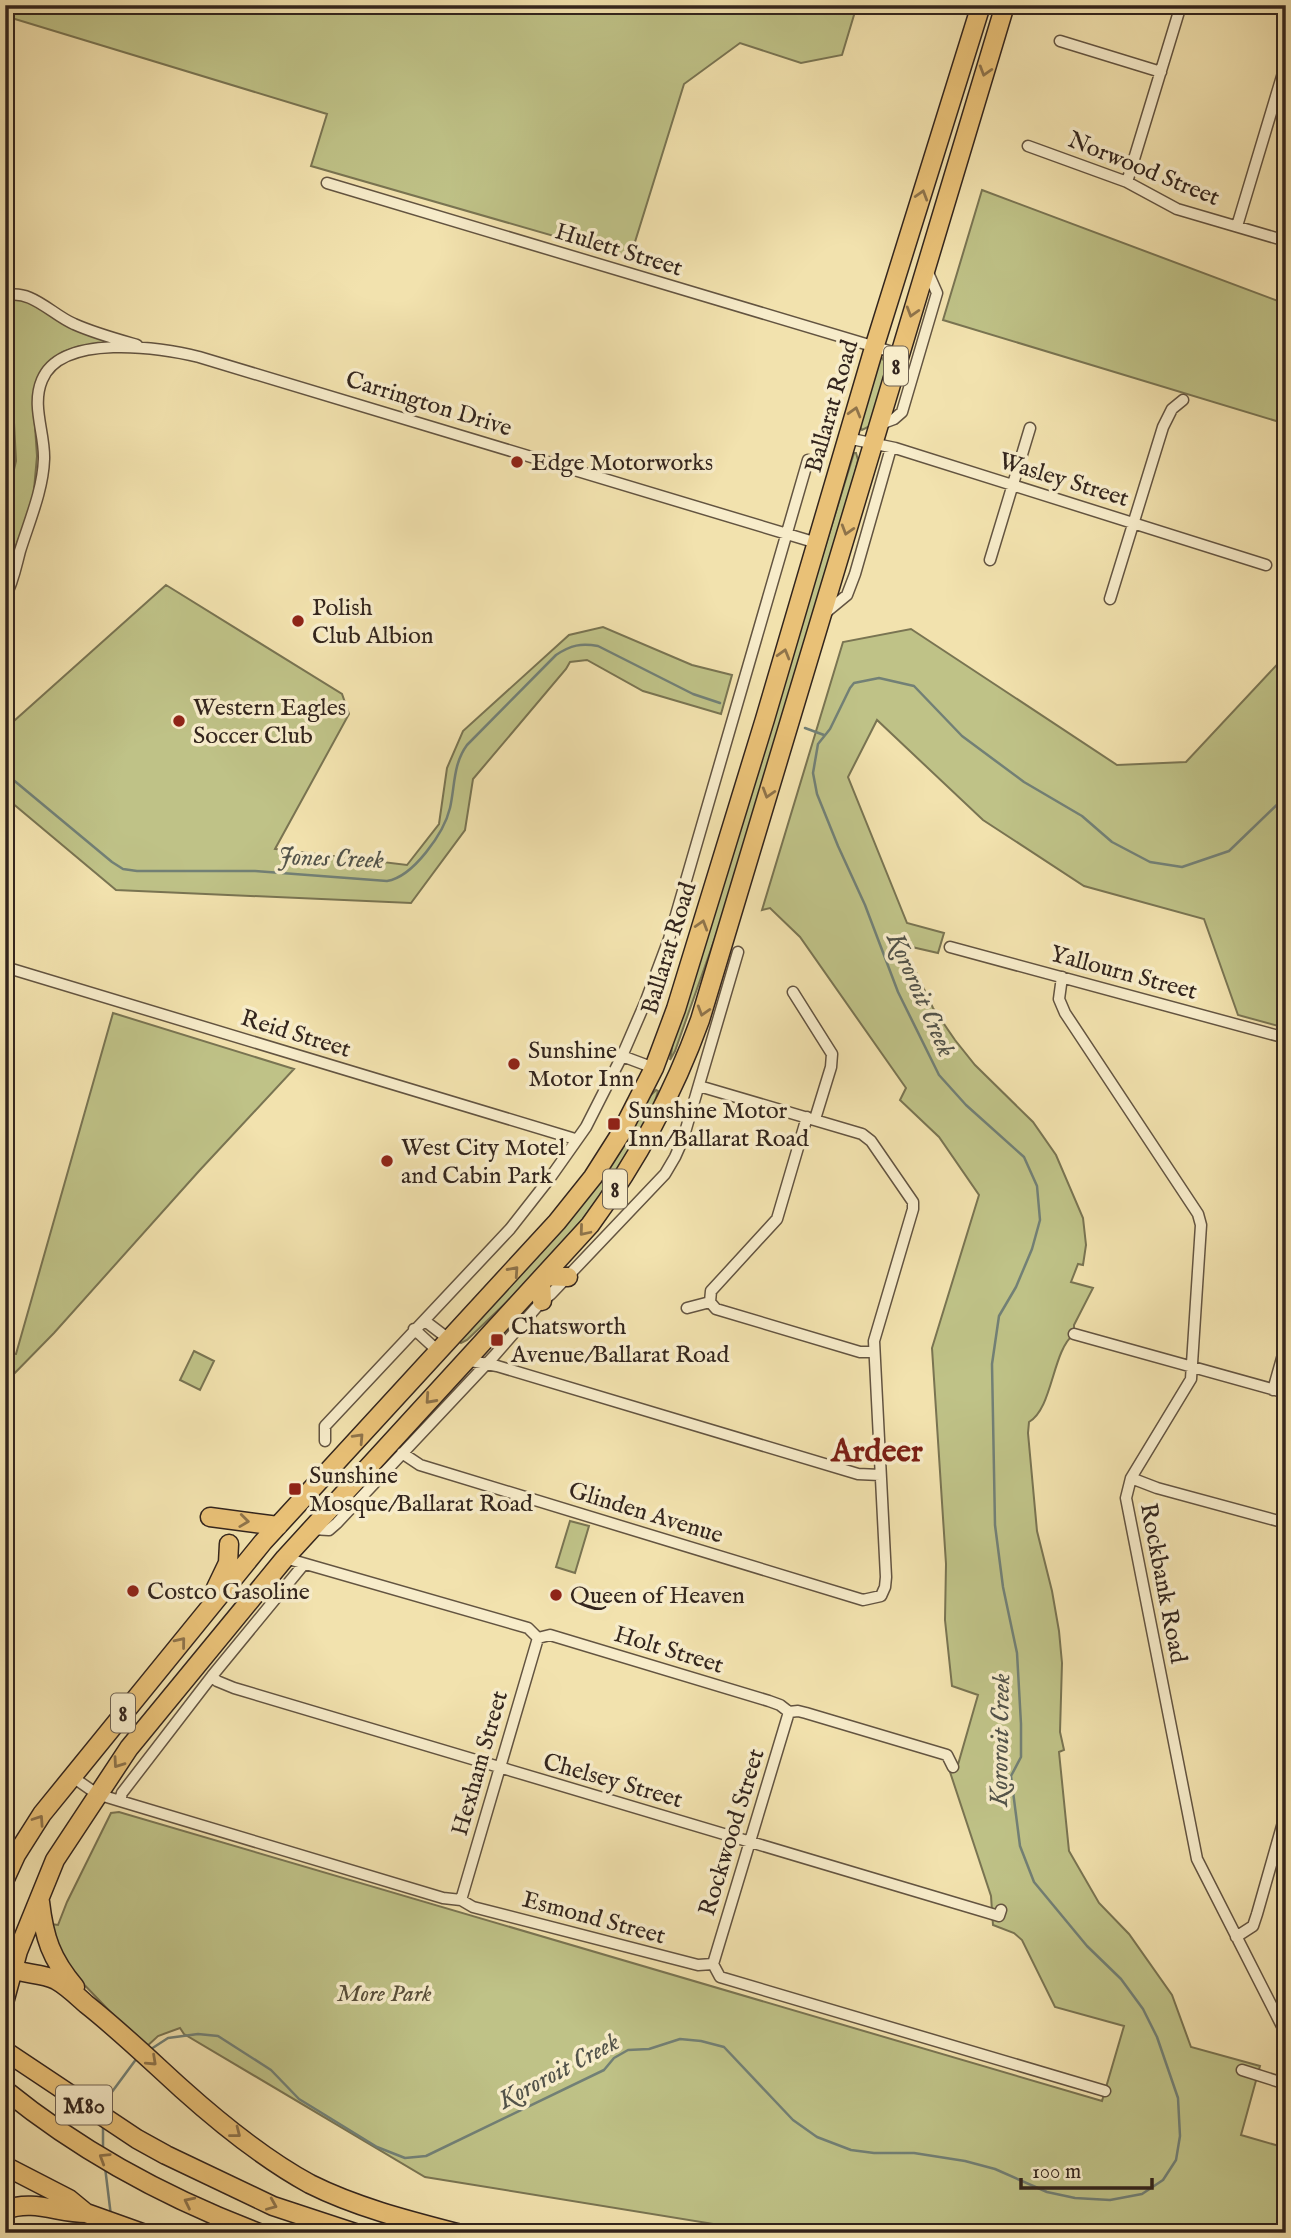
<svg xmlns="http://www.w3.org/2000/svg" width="1291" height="2238" viewBox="0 0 1291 2238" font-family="'IM FELL English',serif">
  <rect width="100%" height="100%" fill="#f2e2ae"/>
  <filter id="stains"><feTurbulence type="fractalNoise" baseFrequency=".00286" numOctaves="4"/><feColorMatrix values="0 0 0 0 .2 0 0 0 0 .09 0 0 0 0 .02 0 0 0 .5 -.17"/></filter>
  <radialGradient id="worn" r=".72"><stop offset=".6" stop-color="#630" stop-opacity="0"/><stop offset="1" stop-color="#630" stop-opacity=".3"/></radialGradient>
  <path fill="#bfc287" stroke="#797452" stroke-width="2" d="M 5,5 L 857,5 L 842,55 L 801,63 L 740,43 L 684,84 L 630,258 L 311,166 L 327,114 L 5,16 Z
    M 982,190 L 1286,304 L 1286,424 L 943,320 Z
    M 19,294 L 116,342 L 77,347 L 63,352 L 52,360 L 34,411 L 37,456 L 33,501 L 5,575 L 5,508 L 16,461 L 13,403 L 5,358 L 5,296 Z
    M 880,355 L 884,361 L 884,376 L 870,426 L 862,430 L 859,425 Z
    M 854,453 L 856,453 L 858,460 L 855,473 L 720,924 L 675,1051 L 670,1060 L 674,1036 Z
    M 166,585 L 342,694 L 349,714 L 275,849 L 407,865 L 439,824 L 447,768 L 463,731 L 569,635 L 603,627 L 692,665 L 732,675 L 721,714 L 643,691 L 587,660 L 570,662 L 566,669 L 473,779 L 465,830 L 411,903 L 116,890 L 5,797 L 5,729 Z
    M 911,629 L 1117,765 L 1186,762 L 1286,655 L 1286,1028 L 1238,1015 L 1204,919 L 1084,886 L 983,820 L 877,720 L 848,777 L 907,923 L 944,933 L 938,953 L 903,945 L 933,1008 L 955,1040 L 975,1065 L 1033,1122 L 1056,1155 L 1083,1218 L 1086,1245 L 1083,1265 L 1078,1264 L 1071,1282 L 1093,1288 L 1074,1325 L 1074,1334 C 1052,1351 1053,1408 1029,1422 L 1028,1433 L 1037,1531 L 1052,1591 L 1059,1631 L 1062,1663 L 1060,1732 L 1064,1750 L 1059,1752 L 1069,1851 L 1099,1903 L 1129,1934 L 1172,1995 L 1191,2047 L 1260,2066 L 1241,2135 L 1286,2148 L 1286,2233 L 769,2233 L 425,2177 L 184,2034 L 180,2028 L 158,2036 L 145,2048 L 74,1974 L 53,1944 L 51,1924 L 58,1925 L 67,1902 L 111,1813 L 119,1812 L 1102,2101 L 1124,2026 L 1055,2007 L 1022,1940 L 1014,1933 L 993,1925 L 991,1896 L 950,1772 L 957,1768 L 978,1695 L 952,1686 L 945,1620 L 946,1564 L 932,1348 L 979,1195 L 939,1137 L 900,1100 L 906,1088 L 800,937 L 770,908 L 762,910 L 843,642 Z
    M 113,1013 L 294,1069 L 199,1171 L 54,1333 L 5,1383 L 5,1353 L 16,1354 Z
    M 656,1090 L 658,1091 L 652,1112 L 612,1180 L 582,1220 L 533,1277 L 467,1340 L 461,1343 L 459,1341 L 649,1097 Z
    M 194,1351 L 214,1361 L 200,1390 L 180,1380 Z
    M 570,1521 L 589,1526 L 575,1573 L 556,1567 Z"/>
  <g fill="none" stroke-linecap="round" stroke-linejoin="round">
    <path stroke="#728076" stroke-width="2.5" d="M 805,728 L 824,735
      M 5,773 L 112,862 L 123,869 L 137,871 L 255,871 L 387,881 C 413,877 444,833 450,808 C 455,786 453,764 467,745 L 556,655 C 571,645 581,643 598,646 L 693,694 L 720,703
      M 148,2051 L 168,2038 L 198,2034 L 218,2036 L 271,2070 L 299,2099 L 377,2147 L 405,2158 L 426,2156 L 604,2070 L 614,2058 L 628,2050 L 649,2049 L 680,2039 L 701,2041 L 724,2047 L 793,2120 L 817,2137 L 851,2150 L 874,2153 L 914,2153 L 965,2161 L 995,2169 L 1047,2192 L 1075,2198 L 1110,2200 L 1142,2194 L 1163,2180 L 1176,2160 L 1180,2136 L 1178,2098 L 1157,2037 L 1143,2009 L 1121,1979 L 1087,1946 L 1034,1882 L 1020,1846 L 1011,1776 L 1021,1757 L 1021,1724 L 1017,1653 L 1003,1587 L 995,1525 L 992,1364 L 999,1316 L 1016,1287 L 1032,1249 L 1040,1220 L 1037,1186 L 1024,1157 L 966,1105 L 939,1075 L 898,992 L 865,905 L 838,846 L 817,794 L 813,773 L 818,744 L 830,729 L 850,688 L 854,683 L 879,678 L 914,686 L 962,736 L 1024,782 L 1082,816 L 1112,842 L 1150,862 L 1182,867 L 1229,851 L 1286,796
      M 105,2108 L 106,2100 L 137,2058
      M 103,2125 L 103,2149
      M 105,2167 L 111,2216"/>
    <g stroke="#635441" stroke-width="13">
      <path id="street" d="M 1060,41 L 1161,72
        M 1028,146 L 1127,182 L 1177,209 L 1286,241
        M 1127,182 L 1181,5
        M 327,183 L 899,354
        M 1237,226 L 1286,63
        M 5,296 C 31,288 52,315 74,324 C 94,333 116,339 137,345
        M 878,425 L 894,419 L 902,412 L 937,293 L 926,268
        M 847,438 L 895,448 L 1266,565
        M 990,560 L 1030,428
        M 5,597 C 13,583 16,566 20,551 C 29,522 43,490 44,459 C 45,433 31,406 42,380 C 61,333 160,347 199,357 L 817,543
        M 1110,599 L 1163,427 L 1172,409 L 1183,400
        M 824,614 L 847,595 L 855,574 L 891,448
        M 950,947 L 1286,1038
        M 5,967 L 575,1139
        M 1062,977 L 1059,999 L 1065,1013 L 1198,1214 L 1201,1225 L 1191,1379 L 1131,1478 L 1126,1498 L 1197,1859 L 1286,2034
        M 793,992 L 832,1054 L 831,1067 L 815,1119
        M 622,1056 L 654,1068
        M 807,1117 L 777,1219 L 711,1291 L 710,1302 L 716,1309 L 860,1352 L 874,1352
        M 687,1308 L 710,1302
        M 425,1321 L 450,1340
        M 414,1329 L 439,1352
        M 1074,1334 L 1286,1393
        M 466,1360 L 497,1366 L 858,1474 L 880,1475
        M 1273,1390 L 1286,1344
        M 325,1441 L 325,1426 L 510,1229 L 550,1178 L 586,1127 L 622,1056 L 645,1003 L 669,939 L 808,460
        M 402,1453 L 420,1465 L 863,1600 L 881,1596 L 885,1587 L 886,1577 L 874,1341 L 913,1209 L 913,1202 L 871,1141 L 862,1134 L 699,1086
        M 1131,1478 L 1157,1488 L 1286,1523
        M 312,1529 L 329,1530 L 337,1523 L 494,1356 L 542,1301 L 551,1294 L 665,1174 L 675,1157 L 683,1139 L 738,952
        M 285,1558 L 528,1628 L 538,1638 L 550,1635 L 769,1701 L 780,1705 L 789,1712 L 798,1711 L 806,1713 L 947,1755 L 953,1767
        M 212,1676 L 217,1681 L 234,1688 L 999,1916 L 1001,1910
        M 71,1776 L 97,1794 L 120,1801 L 443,1898 L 461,1900 L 473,1907 L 698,1965 L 713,1964 L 720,1977 L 1105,2091
        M 120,1801 L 122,1793 L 212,1676 L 304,1564
        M 461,1900 L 538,1638
        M 1236,1937 L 1253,1926 L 1257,1914 L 1286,1812
        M 713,1964 L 789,1712
        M 1242,2070 L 1286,2084"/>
    </g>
    <g stroke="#33251d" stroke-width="21">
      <path id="highway" d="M 544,1276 L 568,1277
        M 541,1280 L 542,1301
        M 210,1517 L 278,1526
        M 216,1588 L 228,1563 L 229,1544
        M 5,1879 L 16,1855 L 42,1814 L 263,1542 L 557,1222 L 593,1177 L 621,1133 L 654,1068 L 676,1009 L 765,719 L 874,348 L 981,5
        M 40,1902 C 44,1937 51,1959 75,1987
        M 5,1966 C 21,1975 40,1972 56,1980 C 67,1986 77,1996 86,2004 C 119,2030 150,2060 182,2089 C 221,2124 264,2159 310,2184 C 356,2207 407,2220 457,2233
        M 5,1999 L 18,1951 L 55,1860 L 129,1748 L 285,1558 L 590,1225 C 637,1161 673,1095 700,1020 L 1005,5
        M 5,2051 L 137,2139 L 166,2155 L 273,2206 L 355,2233
        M 5,2090 C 80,2151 169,2199 259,2233
        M 5,2166 L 69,2199 L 86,2213 L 142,2233
        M 5,2210 C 33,2199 58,2213 86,2213"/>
    </g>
    <use href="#street" stroke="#f7ecca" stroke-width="10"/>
    <use href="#highway" stroke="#e9c177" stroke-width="18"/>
  </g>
  <defs><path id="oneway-chevron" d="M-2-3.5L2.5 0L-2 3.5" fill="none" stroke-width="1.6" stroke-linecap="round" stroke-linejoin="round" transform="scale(1.75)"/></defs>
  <g stroke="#8e734a">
    <use href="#oneway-chevron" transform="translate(985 71) rotate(107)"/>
    <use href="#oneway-chevron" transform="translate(922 195) rotate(-73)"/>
    <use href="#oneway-chevron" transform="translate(912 312) rotate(107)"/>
    <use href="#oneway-chevron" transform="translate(855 412) rotate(-74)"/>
    <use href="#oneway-chevron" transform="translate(847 530) rotate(107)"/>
    <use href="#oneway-chevron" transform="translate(784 654) rotate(-74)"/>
    <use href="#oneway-chevron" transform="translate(768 793) rotate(107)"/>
    <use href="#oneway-chevron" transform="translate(702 925) rotate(-73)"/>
    <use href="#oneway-chevron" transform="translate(703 1011) rotate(107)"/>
    <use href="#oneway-chevron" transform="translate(584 1231) rotate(130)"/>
    <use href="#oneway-chevron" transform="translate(514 1271) rotate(-48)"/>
    <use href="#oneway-chevron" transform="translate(430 1399) rotate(132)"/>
    <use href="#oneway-chevron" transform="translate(359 1438) rotate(-47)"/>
    <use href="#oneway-chevron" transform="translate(244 1521) rotate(7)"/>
    <use href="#oneway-chevron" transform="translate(181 1642) rotate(-51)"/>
    <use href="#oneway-chevron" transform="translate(118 1763) rotate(125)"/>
    <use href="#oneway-chevron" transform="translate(39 1820) rotate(-56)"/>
    <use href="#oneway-chevron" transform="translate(152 2061) rotate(43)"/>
    <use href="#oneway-chevron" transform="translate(236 2133) rotate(38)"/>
    <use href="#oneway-chevron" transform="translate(104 2158) rotate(-148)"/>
    <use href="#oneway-chevron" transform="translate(189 2202) rotate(-154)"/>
    <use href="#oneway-chevron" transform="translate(272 2205) rotate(23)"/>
  </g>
  <g fill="#8f2418" stroke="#f7ecca" stroke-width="2.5">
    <circle cx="517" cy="462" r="7"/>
    <circle cx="298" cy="621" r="7"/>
    <circle cx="179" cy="721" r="7"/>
    <circle cx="514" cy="1064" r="7"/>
    <rect x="607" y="1117" width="14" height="14" rx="3.5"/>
    <circle cx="387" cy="1161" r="7"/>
    <rect x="490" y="1333" width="14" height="14" rx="3.5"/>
    <rect x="288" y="1482" width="14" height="14" rx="3.5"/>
    <circle cx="133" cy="1591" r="7"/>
    <circle cx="556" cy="1595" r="7"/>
  </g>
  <g text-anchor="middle" stroke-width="7" stroke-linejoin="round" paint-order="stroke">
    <g fill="#f7ecca" stroke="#6e6151" stroke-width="2">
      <rect x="884" y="346.5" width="24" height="39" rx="5"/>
      <rect x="603" y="1169.5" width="24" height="39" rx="5"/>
      <rect x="111" y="1693.5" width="24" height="39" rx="5"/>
      <rect x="56" y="2085.5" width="56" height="39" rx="5"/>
    </g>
    <g font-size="23" font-weight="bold" fill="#33251d">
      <text x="896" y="374">8</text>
      <text x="615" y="1197">8</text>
      <text x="123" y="1721">8</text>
      <text x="84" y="2113">M80</text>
    </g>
    <g font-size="24" fill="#33251d" stroke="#f7ecca">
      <text transform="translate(1144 168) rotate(22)" y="8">Norwood Street</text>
      <text transform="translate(619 249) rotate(17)" y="8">Hulett Street</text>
      <text transform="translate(429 403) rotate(17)" y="8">Carrington Drive</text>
      <text transform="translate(831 406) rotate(-74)" y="8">Ballarat Road</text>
      <text transform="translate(1064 479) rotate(17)" y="8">Wasley Street</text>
      <text transform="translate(668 948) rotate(-73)" y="8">Ballarat Road</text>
      <text transform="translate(1124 972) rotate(15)" y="8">Yallourn Street</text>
      <text transform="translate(296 1033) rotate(17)" y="8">Reid Street</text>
      <text transform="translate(646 1512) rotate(17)" y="8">Glinden Avenue</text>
      <text transform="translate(1164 1583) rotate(79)" y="8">Rockbank Road</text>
      <text transform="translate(669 1649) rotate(17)" y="8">Holt Street</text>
      <text transform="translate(479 1763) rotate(-74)" y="8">Hexham Street</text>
      <text transform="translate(613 1780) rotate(16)" y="8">Chelsey Street</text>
      <text transform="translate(731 1832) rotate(-73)" y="8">Rockwood Street</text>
      <text transform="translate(594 1917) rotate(15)" y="8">Esmond Street</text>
    </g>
    <g font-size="24" fill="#33251d" stroke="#f7ecca" text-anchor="start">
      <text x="531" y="470">Edge Motorworks</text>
      <text x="312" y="615">Polish<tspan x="312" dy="28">Club Albion</tspan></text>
      <text x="193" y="715">Western Eagles<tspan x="193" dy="28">Soccer Club</tspan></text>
      <text x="528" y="1058">Sunshine<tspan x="528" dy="28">Motor Inn</tspan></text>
      <text x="628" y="1118">Sunshine Motor<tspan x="628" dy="28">Inn/Ballarat Road</tspan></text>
      <text x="401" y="1155">West City Motel<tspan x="401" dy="28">and Cabin Park</tspan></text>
      <text x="511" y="1334">Chatsworth<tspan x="511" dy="28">Avenue/Ballarat Road</tspan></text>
      <text x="309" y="1483">Sunshine<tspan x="309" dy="28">Mosque/Ballarat Road</tspan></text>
      <text x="147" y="1599">Costco Gasoline</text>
      <text x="570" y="1603">Queen of Heaven</text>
    </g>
    <g font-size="24" font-style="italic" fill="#564c38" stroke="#f7ecca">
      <text x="384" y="2001">More Park</text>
    </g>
    <g font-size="26" font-style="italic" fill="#52534a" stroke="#f7ecca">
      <text transform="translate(331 857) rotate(2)" y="9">Jones Creek</text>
      <text transform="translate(922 994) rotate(66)" y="9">Kororoit Creek</text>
      <text transform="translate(999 1740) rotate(-89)" y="9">Kororoit Creek</text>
      <text transform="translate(558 2070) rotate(-28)" y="9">Kororoit Creek</text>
    </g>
    <g font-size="32" font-weight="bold" fill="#7a1f14" stroke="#f7ecca">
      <text x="877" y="1461">Ardeer</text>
    </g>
  </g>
  <rect width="1291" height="2238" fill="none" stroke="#f2e2ae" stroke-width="28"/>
  <rect x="7" y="7" width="1277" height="2224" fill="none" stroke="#33251d" stroke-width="3.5"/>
  <rect x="14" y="14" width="1263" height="2210" fill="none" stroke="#33251d" stroke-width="2"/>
  <path d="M1021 2178v10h131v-10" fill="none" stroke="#33251d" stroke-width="3.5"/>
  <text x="1032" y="2178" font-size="21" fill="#33251d" stroke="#f7ecca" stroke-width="5" paint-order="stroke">100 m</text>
  <rect width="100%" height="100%" filter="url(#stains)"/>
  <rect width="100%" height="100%" fill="url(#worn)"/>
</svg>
